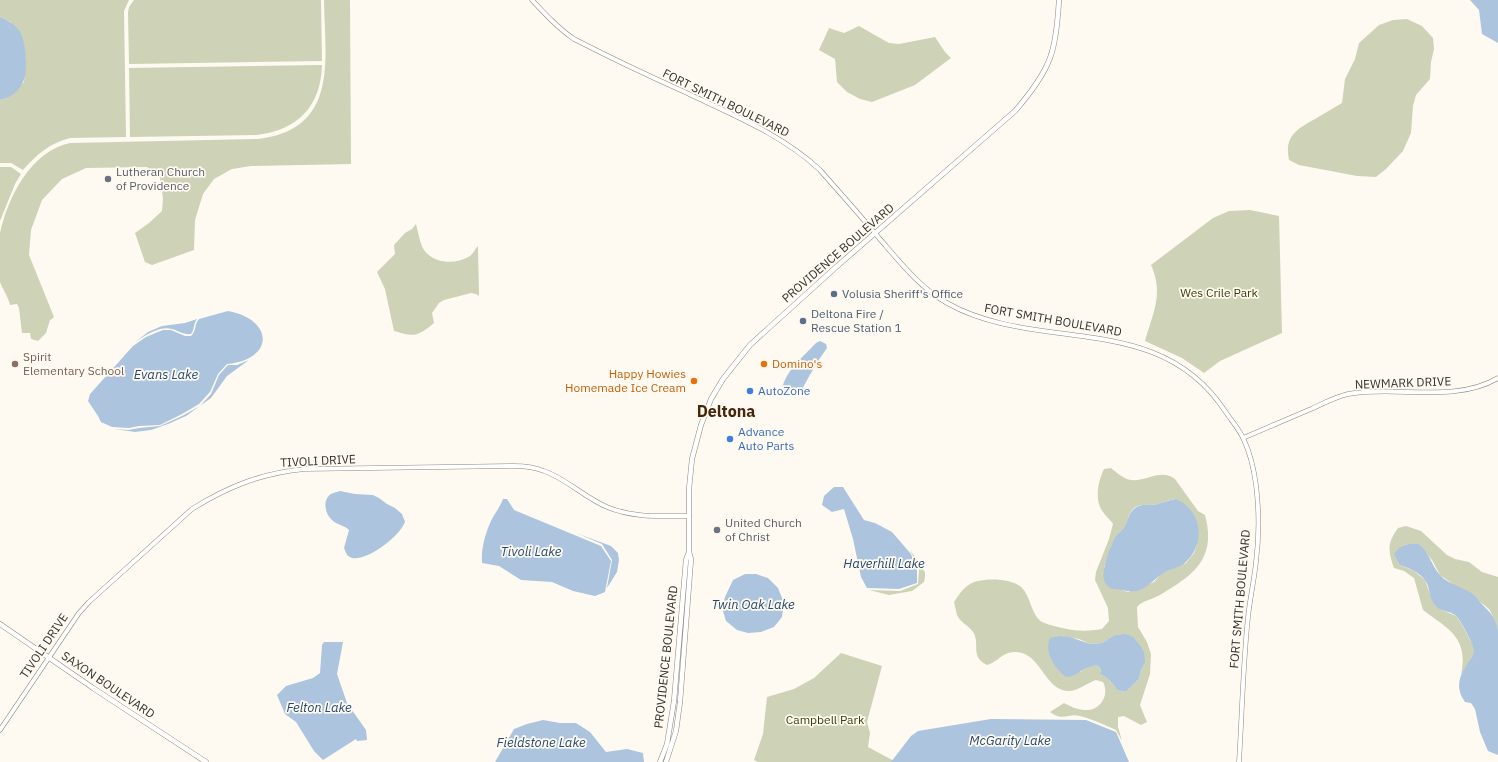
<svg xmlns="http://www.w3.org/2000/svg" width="1498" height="762" viewBox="0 0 1498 762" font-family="'IBM Plex Sans',sans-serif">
  <rect width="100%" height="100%" fill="#fffaf1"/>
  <path fill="#ced2b6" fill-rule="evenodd" d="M 0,0 L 129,0 L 124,11 L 126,137 L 70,138 C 50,143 36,155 23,170 L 11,163 L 0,163 L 0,100 L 7,98 L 24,82 L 26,58 L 11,22 L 0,17 Z
    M 134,0 L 321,0 L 322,61 L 129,64 L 128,12 L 129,7 Z
    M 324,0 L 350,0 L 351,164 L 251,166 L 232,169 L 214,179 L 203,194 L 195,220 L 194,250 L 152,265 L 145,262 L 135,233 L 149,223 L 162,211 L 163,198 L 160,178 L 147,167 L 86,168 L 62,179 L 42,200 L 31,230 L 29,255 L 54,317 L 50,320 L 46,333 L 38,341 L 31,339 L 30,333 L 22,333 L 19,308 L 17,304 L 10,305 C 8,296 3,290 0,282 C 0,276 0,267 0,260 C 0,252 0,241 0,233 C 8,197 31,151 70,143 L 258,139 C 339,129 325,61 324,0 Z
    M 1407,19 L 1422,26 L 1433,38 L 1434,49 L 1431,62 L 1430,79 L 1416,95 L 1413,106 L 1411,133 L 1403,151 L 1386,169 L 1376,177 L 1357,176 L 1299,165 L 1289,160 C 1284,136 1297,129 1315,119 C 1324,114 1333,108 1342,103 L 1345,79 L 1355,59 L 1359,43 L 1379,25 L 1393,20 Z
    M 859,26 L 889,43 L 899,44 L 935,37 L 945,52 L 951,58 L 915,85 L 872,102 L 860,99 L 847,92 L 837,82 L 835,59 L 819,50 L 829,28 L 844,33 Z
    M 322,65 C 321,106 298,130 257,135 L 130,137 L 129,68 Z
    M 0,167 L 11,167 L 21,174 L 15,184 L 0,221 Z
    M 1250,210 L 1279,216 L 1282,333 L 1220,361 L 1204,373 L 1182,358 L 1145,341 C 1153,312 1164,294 1151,265 L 1213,218 L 1229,211 Z
    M 416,224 C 418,231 420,244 424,250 C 434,264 456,265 470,256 C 473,254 475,249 478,246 L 479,296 L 476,294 L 471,293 L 444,300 L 439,303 L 432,313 L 434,323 C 417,337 414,337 394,331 L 385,289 L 377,272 L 395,254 L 394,245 L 405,233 L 412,229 Z
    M 1111,468 C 1117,473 1124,479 1131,480 C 1146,482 1161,468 1175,479 L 1198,511 L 1205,515 C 1217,559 1193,576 1158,596 C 1151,600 1143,600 1137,607 L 1138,627 L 1147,642 L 1151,654 L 1150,674 L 1140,705 L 1147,722 L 1141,725 L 1124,716 L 1118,717 L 1118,727 L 1122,741 L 1116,730 C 1105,725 1092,719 1080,716 C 1068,713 1063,722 1050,712 L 1064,703 C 1070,706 1077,710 1085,710 C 1100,711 1110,695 1103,682 L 1096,680 C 1087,683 1077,692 1067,691 C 1042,689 1040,645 1008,653 C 1000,656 995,663 987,665 C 969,656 981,644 973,632 C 969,626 960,622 957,615 C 956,611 955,606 954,602 C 958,596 963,588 970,584 C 981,577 1013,578 1022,588 C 1031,597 1031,615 1042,622 C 1046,624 1051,625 1054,626 C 1072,631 1084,632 1102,629 L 1109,621 L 1108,608 L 1095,580 L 1096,572 L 1109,539 L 1113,524 C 1110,519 1106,517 1103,512 C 1094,501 1098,481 1104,469 ZM 1176,499 L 1197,544 L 1194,553 L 1186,563 L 1162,573 L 1154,582 L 1128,592 L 1122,590 L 1104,567 C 1109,552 1116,541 1124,528 C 1128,521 1128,513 1134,508 C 1140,503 1150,506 1158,504 C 1165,502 1168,500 1176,499 ZM 1060,636 L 1079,639 L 1090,644 L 1102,643 L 1113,636 L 1145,663 L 1141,670 L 1139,679 L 1126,692 L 1117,690 C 1112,682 1108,678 1100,674 L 1101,669 L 1098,666 L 1089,666 L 1080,672 Z
    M 1406,526 L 1421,531 L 1447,555 L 1455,559 L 1469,562 L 1482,572 L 1498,577 L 1498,630 L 1496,622 L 1489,609 L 1479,601 L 1475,596 L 1457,587 L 1440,575 L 1432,560 L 1419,544 L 1408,544 L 1400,547 L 1400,565 L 1414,571 L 1425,580 L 1430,594 L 1442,610 L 1456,616 L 1462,625 L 1474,647 L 1474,654 L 1461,675 C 1469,637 1448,629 1423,610 L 1414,578 L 1404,571 L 1394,568 C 1388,551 1387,543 1398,528 Z
    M 910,550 C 912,552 924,571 925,572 C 925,575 925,579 924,582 L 912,591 L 889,595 L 869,590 L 900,591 L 918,584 L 919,569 Z
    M 841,653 L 882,666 L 867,722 L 870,733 L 868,747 L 896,762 L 758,762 L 754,760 L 763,734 L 767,697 L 794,689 L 814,678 Z"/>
  <path fill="#acc4de" d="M 1470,0 L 1498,0 L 1498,43 L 1482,34 L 1479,10 Z
    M 0,17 C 8,20 15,24 20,32 C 26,42 29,74 22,84 C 17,93 10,98 0,100 Z
    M 228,311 C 273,319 276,359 227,364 L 218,374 L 210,392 L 199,404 L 182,414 L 160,425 L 139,426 L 129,428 L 112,427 L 101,422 L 98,416 L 88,401 L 90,394 L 133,346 L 146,337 L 163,330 L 171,330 L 185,336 L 191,336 C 197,330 194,324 199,319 Z
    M 197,319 C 193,324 195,329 191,334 C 184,335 179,331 172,329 C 159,325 144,336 134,343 L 148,332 L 162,326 L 185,323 Z
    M 820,341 L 826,344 L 827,348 L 816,364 L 801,391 L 794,394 L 787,394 L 782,389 C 786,370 803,357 816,343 Z
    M 249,360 L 227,376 L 211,398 L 186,416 L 168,424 L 151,430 L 135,432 L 114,429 L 128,430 L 139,428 L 160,426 L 182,416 L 200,406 L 211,394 L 219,375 L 228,365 L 237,365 Z
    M 834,487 L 843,487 L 864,520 L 875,523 L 892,532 L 911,554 L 917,569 L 917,583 L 899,589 L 867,588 L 861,577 L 853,539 L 844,509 L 832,512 L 822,505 L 824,496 Z
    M 340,491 L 355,494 L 373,495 L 379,498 L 387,504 L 395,508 L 402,514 L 405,522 C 400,536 368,561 352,558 C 350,557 348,556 347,555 L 344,548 L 349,530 C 344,525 337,525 332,520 C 325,514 322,500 331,494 C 333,493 337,492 340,491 Z
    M 503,499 L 507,499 L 514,510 L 601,546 L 611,561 L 605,592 L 595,596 L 573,591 L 552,582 L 521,580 L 499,566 L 482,563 C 481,549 485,534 491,521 C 495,513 500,507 503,499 Z
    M 1176,499 C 1202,510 1206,543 1186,562 C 1180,568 1169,569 1162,574 C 1147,585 1142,595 1122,590 C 1118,589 1114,590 1110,588 C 1095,580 1110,549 1115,538 C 1117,534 1121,532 1123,529 C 1128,522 1128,513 1135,508 C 1141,503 1151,506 1158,504 C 1165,502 1169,500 1176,499 Z
    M 576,533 L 611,546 L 618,553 L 619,560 L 617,572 L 607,588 L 612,560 L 602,544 Z
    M 1408,544 L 1419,544 C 1431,555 1431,565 1440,575 C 1449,585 1464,587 1474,595 C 1477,597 1478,600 1480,602 C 1488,611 1496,616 1498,630 L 1498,755 L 1488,751 L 1480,732 L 1475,709 L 1471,703 L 1465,702 C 1456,690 1458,678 1466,666 C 1469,660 1474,657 1474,650 C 1473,643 1460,619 1455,615 C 1449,611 1440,611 1436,606 C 1430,600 1430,593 1428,586 C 1424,574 1411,569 1400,565 L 1394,554 L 1400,547 Z
    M 745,574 L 756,574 L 768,578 L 778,588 L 784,603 L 782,617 L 774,627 L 761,632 L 748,633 L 737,630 L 726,621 L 722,608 L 725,597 L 733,580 Z
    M 1125,634 L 1133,637 L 1139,644 L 1144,652 L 1145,663 L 1141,670 L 1139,679 L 1126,692 L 1117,690 C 1112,682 1108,678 1100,674 L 1101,669 L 1098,666 C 1085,664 1078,677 1066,677 C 1054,668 1044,652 1050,638 L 1060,636 L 1070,637 L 1090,644 L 1102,643 L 1113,636 Z
    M 324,642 L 343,642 L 337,674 L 347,703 L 366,730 L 367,740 L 357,741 L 356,739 L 323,760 L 314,751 L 296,722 L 285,714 L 277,695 L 286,686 L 313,678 L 320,673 L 322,645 Z
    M 991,719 L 1086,720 L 1116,732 L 1129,762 L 891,762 L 911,736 L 918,731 Z
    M 543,720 L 560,723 L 576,723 L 590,732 L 606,752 L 627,749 L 643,753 L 644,762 L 495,762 L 514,729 L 527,724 Z"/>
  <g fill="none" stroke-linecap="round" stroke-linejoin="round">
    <g stroke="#8b877f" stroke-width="5">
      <path id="tertiary" d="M 532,0 C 545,14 558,28 574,39 C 611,58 649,76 687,93 C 733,115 783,135 820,170 C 840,193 860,215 879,238 C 899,261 920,288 947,303 C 1037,354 1158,309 1225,411 C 1231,420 1240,430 1244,440 C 1250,453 1254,470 1256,485 C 1259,509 1259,538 1256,562 C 1254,581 1250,598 1248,617 C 1243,665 1242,714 1239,762
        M 1243,438 C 1266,428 1288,419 1311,409 C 1322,404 1335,397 1348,394 C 1396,385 1454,404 1498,378
        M 0,730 L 79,613 L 89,602 L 192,509 C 229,486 262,473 305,469 L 514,466 C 524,466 534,467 544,471 C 567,479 585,498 607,507 C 633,518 661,516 689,516"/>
    </g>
    <g stroke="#8b877f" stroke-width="5.5">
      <path id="secondary" d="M 0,624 L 93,688 L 206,762
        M 660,762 L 667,744 L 674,701 L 686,560 L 689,552
        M 666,762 L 676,731 L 680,702 L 691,559 L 689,552 L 689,489 L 692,459 L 701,425 L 711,399 L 723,379 L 750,345 L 835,268 L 1015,111 C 1028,96 1043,77 1050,58 C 1056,42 1058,17 1059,0"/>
    </g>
    <use href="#tertiary" stroke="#fff" stroke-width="4"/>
    <use href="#secondary" stroke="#fff" stroke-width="4.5"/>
  </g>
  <g fill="#6b7280" stroke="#fffaf1" stroke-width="1.5">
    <circle cx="108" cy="179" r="4"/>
    <circle cx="717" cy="530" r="4"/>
  </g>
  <g fill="#5c6f8a" stroke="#fffaf1" stroke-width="1.5">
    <circle cx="834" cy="294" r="4"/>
    <circle cx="803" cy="321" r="4"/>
  </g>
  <circle fill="#8d6e63" stroke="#fffaf1" stroke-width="1.5" cx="15" cy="364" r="4"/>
  <g fill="#e8710a" stroke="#fffaf1" stroke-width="1.5">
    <circle cx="764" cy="364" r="4"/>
    <circle cx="694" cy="381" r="4"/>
  </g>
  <g fill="#3f7fe0" stroke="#fffaf1" stroke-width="1.5">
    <circle cx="750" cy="391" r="4"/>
    <circle cx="730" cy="439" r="4"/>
  </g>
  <g text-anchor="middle" stroke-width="3.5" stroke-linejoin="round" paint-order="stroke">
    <g font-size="12" fill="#34332f" stroke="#fffaf1">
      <text transform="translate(726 103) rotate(26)" y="4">FORT SMITH BOULEVARD</text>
      <text transform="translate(838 253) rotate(-41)" y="4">PROVIDENCE BOULEVARD</text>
      <text transform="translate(1053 320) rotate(10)" y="4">FORT SMITH BOULEVARD</text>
      <text transform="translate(1403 383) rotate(-2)" y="4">NEWMARK DRIVE</text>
      <text transform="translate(318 461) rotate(-3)" y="4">TIVOLI DRIVE</text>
      <text transform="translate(1240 599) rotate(-85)" y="4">FORT SMITH BOULEVARD</text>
      <text transform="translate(44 646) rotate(-56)" y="4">TIVOLI DRIVE</text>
      <text transform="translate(666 657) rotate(-84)" y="4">PROVIDENCE BOULEVARD</text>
      <text transform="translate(108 685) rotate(34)" y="4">SAXON BOULEVARD</text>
    </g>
    <g font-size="12" fill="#5b616d" stroke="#fffaf1" text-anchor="start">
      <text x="116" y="176">Lutheran Church<tspan x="116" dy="14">of Providence</tspan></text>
      <text x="725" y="527">United Church<tspan x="725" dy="14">of Christ</tspan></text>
    </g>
    <g font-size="12" fill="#3a3e04" stroke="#fffaf1">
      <text x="1219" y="297">Wes Crile Park</text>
      <text x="825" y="724">Campbell Park</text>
    </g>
    <g font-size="12" fill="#4e5e75" stroke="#fffaf1" text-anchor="start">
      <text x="842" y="298">Volusia Sheriff's Office</text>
      <text x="811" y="318">Deltona Fire /<tspan x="811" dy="14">Rescue Station 1</tspan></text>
    </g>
    <g font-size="12" fill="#785e54" stroke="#fffaf1" text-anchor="start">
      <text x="23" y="361">Spirit<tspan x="23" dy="14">Elementary School</tspan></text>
    </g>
    <g font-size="12" fill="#c56008" stroke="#fffaf1" text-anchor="start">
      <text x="772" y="368">Domino's</text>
      <text x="686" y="378" text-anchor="end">Happy Howies<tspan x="686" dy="14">Homemade Ice Cream</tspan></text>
    </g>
    <g font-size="12" fill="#366cbe" stroke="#fffaf1" text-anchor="start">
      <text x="758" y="395">AutoZone</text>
      <text x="738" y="436">Advance<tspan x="738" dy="14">Auto Parts</tspan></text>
    </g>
    <g font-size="13" font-style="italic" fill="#274a70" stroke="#fffaf1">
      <text x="166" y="379">Evans Lake</text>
      <text x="531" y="556">Tivoli Lake</text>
      <text x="884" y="568">Haverhill Lake</text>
      <text x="753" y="609">Twin Oak Lake</text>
      <text x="319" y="712">Felton Lake</text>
      <text x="1010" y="745">McGarity Lake</text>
      <text x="541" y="747">Fieldstone Lake</text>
    </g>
    <g font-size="16" font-weight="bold" fill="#45270c" stroke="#fffaf1">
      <text x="726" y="417">Deltona</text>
    </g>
  </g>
</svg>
